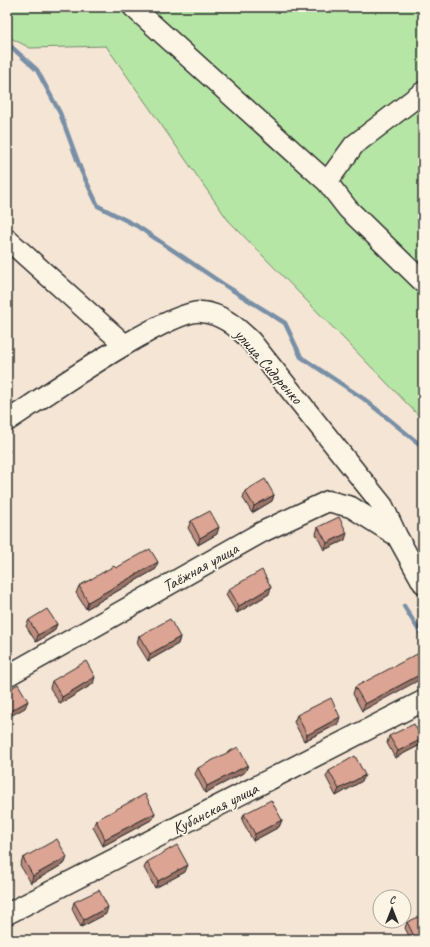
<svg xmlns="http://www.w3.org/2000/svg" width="430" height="947" viewBox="0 0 430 947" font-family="Caveat,sans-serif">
  <rect width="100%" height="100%" fill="#f5e5d5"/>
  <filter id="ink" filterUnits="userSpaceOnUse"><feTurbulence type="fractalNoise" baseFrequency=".025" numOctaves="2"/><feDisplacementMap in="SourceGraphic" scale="8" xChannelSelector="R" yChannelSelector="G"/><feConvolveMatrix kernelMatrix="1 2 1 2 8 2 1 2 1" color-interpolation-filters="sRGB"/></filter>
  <g filter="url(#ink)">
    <path fill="#b6e6a6" stroke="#708868" d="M 7,7 L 423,7 L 423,420 L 228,220 L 106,46 L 30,48 L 7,36 Z"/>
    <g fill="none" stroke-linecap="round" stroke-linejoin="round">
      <path stroke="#798fa5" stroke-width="4.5" d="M 7,43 L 37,70 L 60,113 L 81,170 L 98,206 L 137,226 L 226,286 L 285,323 L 301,357 L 364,399 L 423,447
        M 423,66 L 423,67
        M 404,606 L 423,637"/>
      <g stroke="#2b2b2b" stroke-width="23">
        <path id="minor" d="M 133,7 L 327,182 L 348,209 L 423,282
          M 327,182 L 354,145 L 423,92
          M 7,239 L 125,345
          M 7,421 C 41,399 170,308 202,312 C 222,314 237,327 251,341 L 383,506 L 397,536 L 423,583
          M 7,676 L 262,532 L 328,501 L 351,507 L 397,536
          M 7,914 L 423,701"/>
      </g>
      <use href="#minor" stroke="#fcf5e5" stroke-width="20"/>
    </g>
    <path fill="#bc8d7e" stroke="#2b2b2b" d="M 245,491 L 274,495 L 272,501 L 252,513 L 243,498 Z
      M 191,521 L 217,534 L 198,545 L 188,528 Z
      M 318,527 L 345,540 L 324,550 L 316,534 Z
      M 116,568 L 156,569 L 86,609 L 76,593 L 79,586 Z
      M 229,589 L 269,594 L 237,613 L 226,595 Z
      M 29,620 L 57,624 L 54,631 L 36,642 L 26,626 Z
      M 139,636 L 180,637 L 178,644 L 148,661 L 137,643 Z
      M 423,660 L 362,711 L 353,694 L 355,687 Z
      M 52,681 L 93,684 L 60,704 L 50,688 Z
      M 297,715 L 338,724 L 304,741 L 294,722 Z
      M 389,736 L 420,745 L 395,758 L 387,743 Z
      M 248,765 L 245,772 L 205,793 L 195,774 L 198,768 Z
      M 329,771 L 365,775 L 362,781 L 336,796 L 326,777 Z
      M 155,813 L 153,819 L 103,846 L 93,827 L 96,820 Z
      M 244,814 L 282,820 L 279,827 L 253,841 L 242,820 Z
      M 23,858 L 65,863 L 31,883 L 20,865 Z
      M 147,862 L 185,872 L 155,888 L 144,868 Z
      M 74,902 L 106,914 L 81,927 L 72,909 Z
      M 407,922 L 423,940 L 411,940 L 405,928 Z"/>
    <path fill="#997367" stroke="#2b2b2b" d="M 274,495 L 272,501 L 252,513 L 254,506 Z
      M 219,527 L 217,534 L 198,545 L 200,538 Z
      M 347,533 L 345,540 L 324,550 L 327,543 Z
      M 158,562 L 156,569 L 86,609 L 88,602 Z
      M 271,587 L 269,594 L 237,613 L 239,606 Z
      M 57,624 L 54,631 L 36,642 L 38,635 Z
      M 180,637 L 178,644 L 148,661 L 150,654 Z
      M 423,673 L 423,678 L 362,711 L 365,704 Z
      M 95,677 L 93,684 L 60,704 L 62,697 Z
      M 28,701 L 25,708 L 7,718 L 7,713 Z
      M 340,717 L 338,724 L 304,741 L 307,735 Z
      M 422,739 L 420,745 L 395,758 L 398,751 Z
      M 248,765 L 245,772 L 205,793 L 207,786 Z
      M 365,775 L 362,781 L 336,796 L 339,789 Z
      M 155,813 L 153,819 L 103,846 L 105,839 Z
      M 282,820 L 279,827 L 253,841 L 255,834 Z
      M 67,857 L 65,863 L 31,883 L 33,876 Z
      M 188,865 L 185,872 L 155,888 L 158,881 Z
      M 108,907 L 106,914 L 81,927 L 84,920 Z"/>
    <path fill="#dba493" stroke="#2b2b2b" d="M 7,448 L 10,451 L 7,454 Z
      M 265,479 L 274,495 L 254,506 L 245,491 Z
      M 210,511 L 219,527 L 200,538 L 191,521 Z
      M 339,517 L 347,533 L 327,543 L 318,527 Z
      M 150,549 L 158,562 L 88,602 L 79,586 L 114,566 L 116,568 Z
      M 262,570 L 271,587 L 239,606 L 229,589 Z
      M 47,609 L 57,624 L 38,635 L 29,620 Z
      M 170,619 L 180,637 L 150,654 L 139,636 Z
      M 419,653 L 423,660 L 423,673 L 365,704 L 355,687 Z
      M 86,661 L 95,677 L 62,697 L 52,681 Z
      M 18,684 L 28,701 L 7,713 L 7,691 Z
      M 331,698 L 340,717 L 307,735 L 297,715 Z
      M 414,724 L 422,739 L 398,751 L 389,736 Z
      M 238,747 L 248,765 L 207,786 L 198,768 Z
      M 355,756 L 365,775 L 339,789 L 329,771 Z
      M 145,794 L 155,813 L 105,839 L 96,820 Z
      M 271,800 L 282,820 L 255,834 L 244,814 Z
      M 57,839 L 67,857 L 33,876 L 23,858 Z
      M 177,845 L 188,865 L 158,881 L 147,862 Z
      M 99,890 L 108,907 L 84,920 L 74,902 Z
      M 423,915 L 423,938 L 419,940 L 416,940 L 407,922 Z"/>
  </g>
  <g text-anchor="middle" stroke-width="3.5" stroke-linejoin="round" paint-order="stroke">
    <g font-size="17" fill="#2b2b2b" stroke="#fcf5e5">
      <text transform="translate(269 366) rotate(49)" y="6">улица Сидоренко</text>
      <text transform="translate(200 567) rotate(-29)" y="6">Таёжная улица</text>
      <text transform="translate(215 808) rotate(-27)" y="6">Кубанская улица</text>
    </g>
  </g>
  <rect width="430" height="947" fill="none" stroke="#fcf5e5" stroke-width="24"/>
  <rect x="12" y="12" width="406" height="923" fill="none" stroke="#2b2b2b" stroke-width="1.5" filter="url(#ink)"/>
  <g transform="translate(392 909)"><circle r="19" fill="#fcf5e5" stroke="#a8a49b"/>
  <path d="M0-3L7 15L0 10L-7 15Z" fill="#2b2b2b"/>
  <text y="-6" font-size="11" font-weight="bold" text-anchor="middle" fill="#2b2b2b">С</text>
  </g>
</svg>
